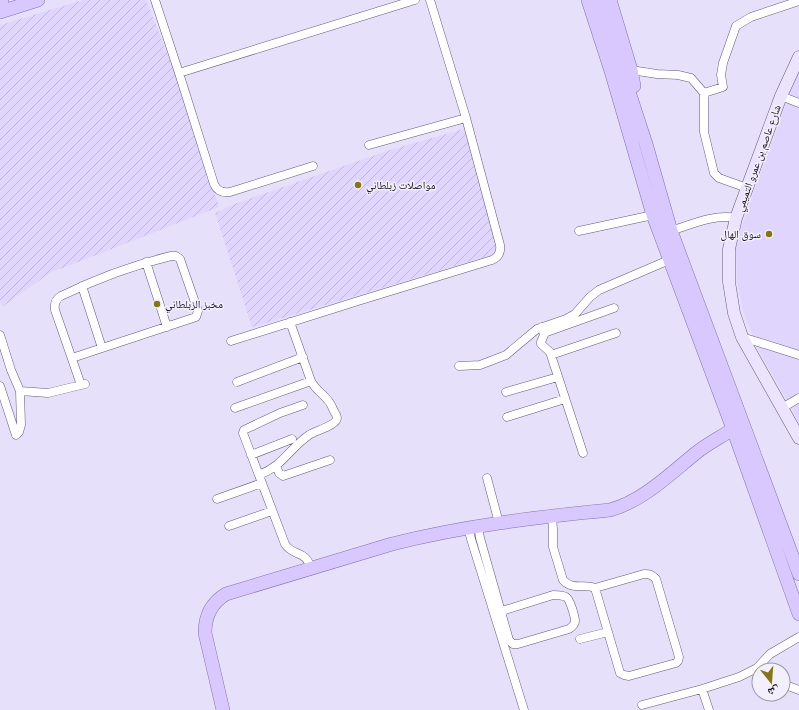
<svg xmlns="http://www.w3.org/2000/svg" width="799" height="710" viewBox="0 0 799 710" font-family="Overpass,'Noto Naskh Arabic',sans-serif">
  <defs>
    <pattern id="industrial-furrows" width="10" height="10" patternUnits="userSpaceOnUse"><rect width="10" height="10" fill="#e0d5fd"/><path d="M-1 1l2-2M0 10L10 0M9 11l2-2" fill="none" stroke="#bfb6d9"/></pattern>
  </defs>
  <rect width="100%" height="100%" fill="#e7e0fa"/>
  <path fill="#e0d5fd" d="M 799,69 L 799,422 L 758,349 L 743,311 L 737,280 L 736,250 L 744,219 Z"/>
  <path fill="url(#industrial-furrows)" d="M 83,0 L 146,0 L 179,83 L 219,207 L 50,273 L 2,307 L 0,300 L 0,25 Z
    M 464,129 L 501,252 L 252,327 L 215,213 L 237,203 L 390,150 Z"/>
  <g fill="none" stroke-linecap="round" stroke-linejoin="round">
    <g stroke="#635b77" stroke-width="9">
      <path id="street" d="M 155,0 L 179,73 L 214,184 C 217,191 223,193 230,192 L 313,166
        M 631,70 L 657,74 L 678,75 L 691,78 L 704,93 L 723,87 L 721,75 L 723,63 L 736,26 L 751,17 L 799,1
        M 179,73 L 415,0
        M 704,93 L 704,132 L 714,173 L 719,178 L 747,188
        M 781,96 L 799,103
        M 369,145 L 466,118
        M 579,231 L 653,215
        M 671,231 C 692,224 714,214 736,218
        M 146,262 L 167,327
        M 82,286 L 102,348
        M 542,327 L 544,335 L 541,342 L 541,344 L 550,352 L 583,453
        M 544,333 L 614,308
        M 0,335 L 11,370 L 20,391 L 21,425 L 19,432 L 16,435
        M 742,337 L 799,355
        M 231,341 L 358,301 L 492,260 C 499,257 501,252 500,245 L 466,118 L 430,0
        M 551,355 L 616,333
        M 72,358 L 196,317 L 198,311 L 180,259 L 176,256 L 171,256 C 133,265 96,279 61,296 C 56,299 54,304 55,310 L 81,385
        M 459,366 L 480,365 L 506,355 L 537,329 L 566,319 L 575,314 L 590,297 L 599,290 L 669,260
        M 237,382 L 303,357
        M 0,386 L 16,435
        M 20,391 L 48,393 L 85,384
        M 506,392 L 558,377
        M 303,405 L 280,413 L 244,430 L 243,433 L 285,544 C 293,557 305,549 311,568
        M 235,408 L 311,381
        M 782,408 L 799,398
        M 507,417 L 565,399
        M 251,455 L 292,439
        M 276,466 L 279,473 L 283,476 L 330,460
        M 259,475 C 284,465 289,449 309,435 C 315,431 337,425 337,418 C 337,415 334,412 333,409 C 328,395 317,393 311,381 L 290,322
        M 487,478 L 499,523
        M 217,499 L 262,483
        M 552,517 L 553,529 L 553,547 L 563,580 C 573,591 584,583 595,588 L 644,574 C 650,574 652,575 656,579 L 679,657 L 678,661 L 676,663 L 629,676 L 624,675 L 620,673 L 595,588
        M 478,525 L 480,538 L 509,640 L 513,644 L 518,644 L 569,629 C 572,627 575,625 575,621 C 575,617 570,599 566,597 C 562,595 557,595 553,595 L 502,611
        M 229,526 L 272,511
        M 468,527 L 471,539 L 524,710
        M 580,639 L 608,632
        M 783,684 L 799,690
        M 702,689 L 709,710
        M 642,705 L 702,689 L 739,677 L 757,668 L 770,654 L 799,637"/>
    </g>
    <g stroke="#635b77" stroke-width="13">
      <path id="secondary" d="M 799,57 L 781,96 L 747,188 L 736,218 L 729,249 L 729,282 L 734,313 L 742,337 L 799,438"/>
    </g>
    <g stroke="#8471ae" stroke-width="14">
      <path id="primary" d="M 588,0 L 611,71 L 653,215 L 733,429 L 799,614
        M 599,0 L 646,144 L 671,231 L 799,574
        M 610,0 L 631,70 L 634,86
        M 0,1 L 2,0
        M 0,12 L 38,0
        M 223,710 L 205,633 C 205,616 211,603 226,594 L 392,544 C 463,526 537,517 610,510 C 643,501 670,474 696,453 C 707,444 721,437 733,429"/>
    </g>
    <use href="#street" stroke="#fff" stroke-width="8"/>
    <use href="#secondary" stroke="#ece3fe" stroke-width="12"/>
    <use href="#primary" stroke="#d8c8fd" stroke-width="13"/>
  </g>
  <g fill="#857517" stroke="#f3effd" stroke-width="1.5">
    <circle cx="358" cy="185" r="4"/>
    <circle cx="769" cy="234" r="4"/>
    <circle cx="157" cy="304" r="4"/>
  </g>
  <g text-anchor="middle" stroke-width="3" stroke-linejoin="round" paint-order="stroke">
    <g font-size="11" fill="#181520" stroke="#f3effd">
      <text transform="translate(758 158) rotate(-70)" y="4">شارع عاصم بن عمرو التميمي</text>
    </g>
    <g font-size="11" fill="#181520" stroke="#f3effd" text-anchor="start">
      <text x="366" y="189">مواصلات زبلطاني</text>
      <text x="761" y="238" text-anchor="end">سوق الهال</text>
      <text x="165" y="308">مخبز الزبلطاني</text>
    </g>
  </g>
  <g transform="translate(771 682) rotate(163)"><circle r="19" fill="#f3effd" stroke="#9b98a5"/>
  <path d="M0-3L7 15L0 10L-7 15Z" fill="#857517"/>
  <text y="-6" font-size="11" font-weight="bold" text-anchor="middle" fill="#181520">ش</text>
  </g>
</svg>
